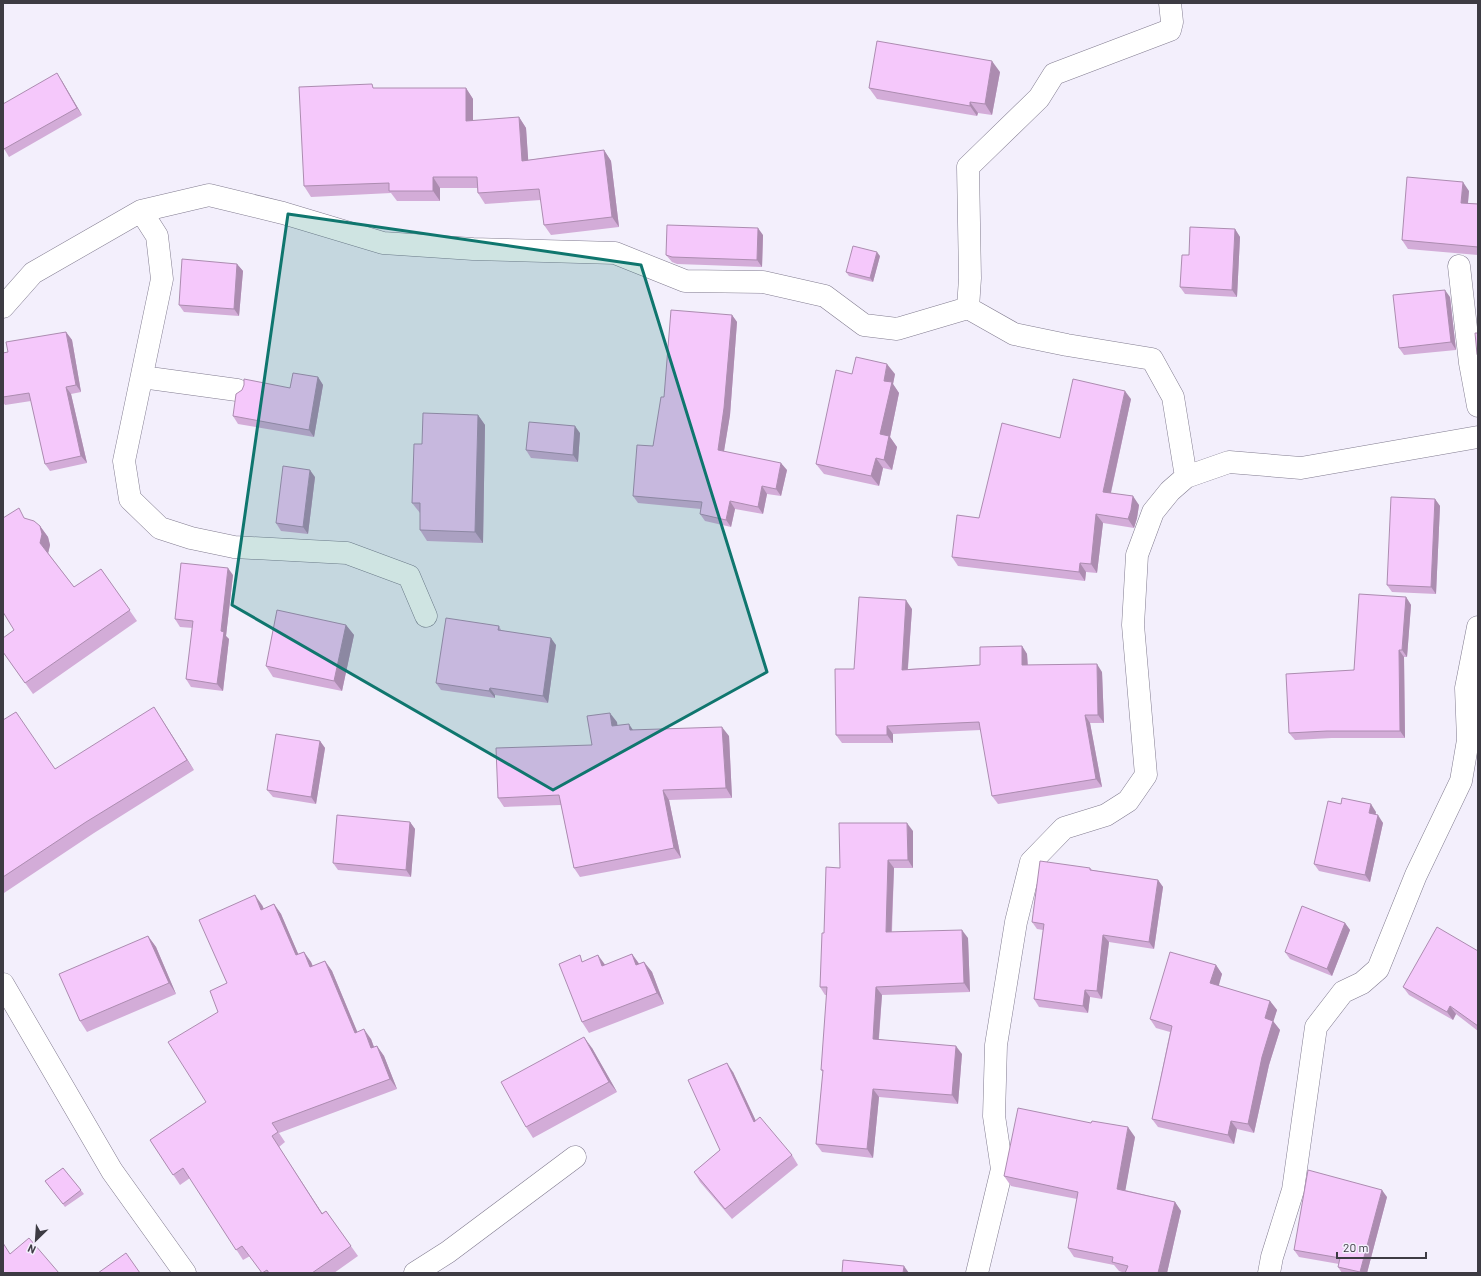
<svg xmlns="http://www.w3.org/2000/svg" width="1481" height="1276" viewBox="0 0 1481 1276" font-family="Barlow,sans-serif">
  <rect width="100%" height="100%" fill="#f3effc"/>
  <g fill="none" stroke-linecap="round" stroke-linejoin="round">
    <g stroke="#827c90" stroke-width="23">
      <path id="minor" d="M 141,211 L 157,236 L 162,279 L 124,461 L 130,499 L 160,528 L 191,538 L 234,547 L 347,553 L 409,576 L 426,616
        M 1459,266 L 1470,363 L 1478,406
        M 3,307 L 33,273 L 141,211 L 209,195 L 283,213 L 383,243 L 473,249 L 615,253 L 685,281 L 763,282 L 825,296 L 864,325 L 897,329 L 968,308 L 1014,334 L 1067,345 L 1152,359 L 1173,397 L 1186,477
        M 968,308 L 970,278 L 968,167 L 1039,98 L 1054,74 L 1170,30 L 1172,22 L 1170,3
        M 142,377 L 237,390
        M 3,984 L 112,1171 L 185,1273
        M 415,1273 L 448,1252 L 575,1157
        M 977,1273 L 1002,1169 L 994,1116 L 996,1045 L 1016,922 L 1031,862 L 1064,828 L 1106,815 L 1128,801 L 1146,775 L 1133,625 L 1137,555 L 1153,512 L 1170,491 L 1186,477 L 1229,462 L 1301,468 L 1478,437
        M 1269,1273 L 1272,1257 L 1293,1190 L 1316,1027 L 1343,992 L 1362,983 L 1378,969 L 1416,875 L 1461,781 L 1468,740 L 1466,688 L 1478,627"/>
    </g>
    <use href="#minor" stroke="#fff" stroke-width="22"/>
  </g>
  <path fill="#d3acd8" d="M 1000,72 L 992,115 L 978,113 L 977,116 L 877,99 L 869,88 Z
    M 62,81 L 82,115 L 9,157 L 3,147 Z
    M 375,88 L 466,88 L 473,99 L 473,121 L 519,117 L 526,128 L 528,160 L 604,150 L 611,161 L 619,227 L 551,235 L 544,225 L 541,200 L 485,204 L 478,193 L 477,188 L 440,188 L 440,201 L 397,201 L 391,193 L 311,197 L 304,186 Z
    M 1469,191 L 1468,203 L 1478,204 L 1478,255 L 1408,249 L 1402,240 Z
    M 1235,229 L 1240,237 L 1237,297 L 1185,294 L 1180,287 L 1189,255 Z
    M 763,235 L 762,267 L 677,264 L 672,262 L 666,255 Z
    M 880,256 L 873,282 L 849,276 L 846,272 Z
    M 237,264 L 243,271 L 239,316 L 184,312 L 179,305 Z
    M 1450,297 L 1456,350 L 1404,355 L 1399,348 Z
    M 732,315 L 737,322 L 730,415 L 724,451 L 787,470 L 781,496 L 767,494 L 763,514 L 735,509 L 731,527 L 705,521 L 700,514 L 701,509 L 638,503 L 633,496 L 653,446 Z
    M 66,332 L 72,340 L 81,392 L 71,394 L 87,463 L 50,471 L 45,464 L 31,401 L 5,405 L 3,402 L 3,353 L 8,352 Z
    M 852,374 L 895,374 L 893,384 L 899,393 L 890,437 L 897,447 L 892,470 L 883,468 L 879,486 L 824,474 L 816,464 Z
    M 318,377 L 323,385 L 314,437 L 238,424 L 233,416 L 290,388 Z
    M 1131,399 L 1111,493 L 1139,505 L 1137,518 L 1134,528 L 1103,523 L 1097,573 L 1086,572 L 1085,581 L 958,566 L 952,557 L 979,518 L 1060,438 Z
    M 478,415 L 485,425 L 483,543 L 427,541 L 420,530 L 420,513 L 412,503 L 422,444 Z
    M 580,433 L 578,462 L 531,458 L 526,450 Z
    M 315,477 L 308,534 L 281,531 L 276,523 Z
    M 1435,499 L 1440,506 L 1436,594 L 1392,592 L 1387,585 Z
    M 26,519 L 40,526 L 48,537 L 50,545 L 48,553 L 74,587 L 101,569 L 137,621 L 33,694 L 3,652 L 14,630 Z
    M 233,575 L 226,636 L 229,639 L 223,691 L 191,687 L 186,679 L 193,628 L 180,627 L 175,619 Z
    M 1406,597 L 1411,605 L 1407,657 L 1404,657 L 1405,738 L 1332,738 L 1295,740 L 1289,733 L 1354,670 Z
    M 912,609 L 908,669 L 980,665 L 1022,646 L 1027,654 L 1028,665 L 1102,672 L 1104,723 L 1090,723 L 1102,787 L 998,804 L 992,796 L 981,730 L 893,734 L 893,743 L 842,743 L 836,735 L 854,669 Z
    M 346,625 L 354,635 L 342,691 L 273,677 L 266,666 Z
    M 499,626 L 501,630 L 556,645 L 548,703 L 495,695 L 495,698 L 441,690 L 436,683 Z
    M 161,718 L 194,770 L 94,833 L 4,893 L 3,892 L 3,720 L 55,769 Z
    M 617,722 L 617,726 L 633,730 L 729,736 L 732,798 L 669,800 L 681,858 L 580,877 L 574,868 L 561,805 L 504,807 L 498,798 L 592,745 Z
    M 320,741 L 325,748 L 316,804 L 273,797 L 267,790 Z
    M 1376,812 L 1375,815 L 1383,823 L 1370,882 L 1319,871 L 1314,864 Z
    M 410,822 L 415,829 L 411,877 L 338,870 L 333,863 Z
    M 913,831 L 913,868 L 894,868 L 892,932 L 968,938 L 970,992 L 882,995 L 879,1039 L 962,1054 L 958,1104 L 879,1097 L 873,1158 L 822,1152 L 816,1144 L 823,1072 L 821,1070 L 827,995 L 825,995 L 820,987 L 840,868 Z
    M 1090,868 L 1092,870 L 1158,880 L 1163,887 L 1154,949 L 1109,942 L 1102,999 L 1090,997 L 1088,1013 L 1039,1007 L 1034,999 L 1043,930 L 1037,929 L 1032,922 Z
    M 274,904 L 281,914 L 298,954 L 304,952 L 311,962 L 313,966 L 325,961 L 332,971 L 357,1032 L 371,1039 L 374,1047 L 377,1046 L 384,1056 L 397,1089 L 279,1133 L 285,1142 L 279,1147 L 322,1213 L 326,1211 L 358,1256 L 334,1273 L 262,1273 L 250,1256 L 243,1260 L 190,1178 L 180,1185 L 150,1140 L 206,1102 L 218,1012 L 227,983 L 262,905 L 264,909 Z
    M 1345,923 L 1350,930 L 1332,976 L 1290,959 L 1285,952 Z
    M 148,936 L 156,947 L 176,994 L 87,1032 L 80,1021 Z
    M 1478,951 L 1478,1031 L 1456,1014 L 1453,1020 L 1409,995 L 1403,987 Z
    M 632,954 L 639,964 L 644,962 L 652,972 L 664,1004 L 589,1033 L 582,1022 L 584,961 L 605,965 Z
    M 1216,965 L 1222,974 L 1218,986 L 1270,1001 L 1277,1010 L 1273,1021 L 1280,1030 L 1269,1065 L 1254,1133 L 1237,1129 L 1234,1144 L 1158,1127 L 1152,1119 L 1170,1032 L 1156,1028 L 1150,1019 Z
    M 592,1048 L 617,1092 L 533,1138 L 526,1127 Z
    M 733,1072 L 756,1121 L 792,1155 L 798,1165 L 732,1219 L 700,1182 L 694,1172 L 720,1150 Z
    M 1135,1137 L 1125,1190 L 1175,1202 L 1181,1211 L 1167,1273 L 1125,1273 L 1119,1271 L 1114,1265 L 1074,1257 L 1068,1248 L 1077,1199 L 1011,1186 L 1004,1176 Z
    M 63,1168 L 84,1194 L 65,1207 L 45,1181 Z
    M 1387,1197 L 1367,1273 L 1342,1273 L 1338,1267 L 1339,1264 L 1299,1257 L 1294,1250 Z"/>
  <path fill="#ac8cb0" d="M 992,61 L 1000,72 L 992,115 L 985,104 Z
    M 57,73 L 62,81 L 82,115 L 77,108 Z
    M 466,88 L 473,99 L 473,131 L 466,121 Z
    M 970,102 L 978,113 L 977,116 L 970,106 Z
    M 519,117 L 526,128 L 529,171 L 522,161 Z
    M 604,150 L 611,161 L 619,227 L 612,217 Z
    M 433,177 L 440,188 L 440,201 L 433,191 Z
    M 1463,182 L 1469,191 L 1467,212 L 1461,203 Z
    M 758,228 L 763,235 L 762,267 L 757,260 Z
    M 1235,229 L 1240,237 L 1237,297 L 1232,290 Z
    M 877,252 L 880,256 L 873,282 L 870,278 Z
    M 237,264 L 243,271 L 239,316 L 234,309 Z
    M 1445,290 L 1450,297 L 1456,350 L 1451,342 Z
    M 732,315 L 737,322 L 730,415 L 723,457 L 718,450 Z
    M 66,332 L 72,340 L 81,392 L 76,385 Z
    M 887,364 L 895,374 L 893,384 L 899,393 L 890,437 L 897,447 L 892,470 L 884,460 L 880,434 L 884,381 Z
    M 318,377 L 323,385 L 314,437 L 309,430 Z
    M 66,387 L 71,394 L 87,463 L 81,456 Z
    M 1125,391 L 1131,399 L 1109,501 L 1103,492 Z
    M 478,415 L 485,425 L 483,543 L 475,532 Z
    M 575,426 L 580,433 L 578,462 L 573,455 Z
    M 876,458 L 883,468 L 879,486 L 871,476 Z
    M 781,463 L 787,470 L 781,496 L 776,489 Z
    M 310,470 L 315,477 L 308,534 L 303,527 Z
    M 762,486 L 767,494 L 763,514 L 758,507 Z
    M 1133,496 L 1139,505 L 1137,518 L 1134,528 L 1128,519 Z
    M 1435,499 L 1440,506 L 1436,594 L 1431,587 Z
    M 730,501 L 735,509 L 731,527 L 726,520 Z
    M 1096,514 L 1103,523 L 1097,573 L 1091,564 Z
    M 40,526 L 48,537 L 50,545 L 48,554 L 40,543 Z
    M 1080,563 L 1086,572 L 1085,581 L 1079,572 Z
    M 228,568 L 233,575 L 226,636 L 229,639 L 223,691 L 217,684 L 221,631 Z
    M 1406,597 L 1411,605 L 1407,657 L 1402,650 Z
    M 906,600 L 912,609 L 907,678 L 902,670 Z
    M 346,625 L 354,635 L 342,691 L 334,681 Z
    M 551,638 L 556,645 L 548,703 L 543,696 Z
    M 1022,646 L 1027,654 L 1028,674 L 1022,665 Z
    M 1399,650 L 1404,657 L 1405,738 L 1400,731 Z
    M 1097,664 L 1102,672 L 1104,723 L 1098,715 Z
    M 490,688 L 495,695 L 495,698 L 489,691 Z
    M 154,707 L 161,718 L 194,770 L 187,760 Z
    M 610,713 L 617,722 L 619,736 L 612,726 Z
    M 1085,715 L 1090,723 L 1102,787 L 1096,779 Z
    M 629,724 L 635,733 L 630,730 Z
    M 887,726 L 893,734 L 893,743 L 887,735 Z
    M 722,727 L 729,736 L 732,798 L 726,788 Z
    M 320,741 L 325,748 L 316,804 L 311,797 Z
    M 663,790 L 669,800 L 681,858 L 674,848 Z
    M 1371,804 L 1376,812 L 1374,821 L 1369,813 Z
    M 1378,815 L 1383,823 L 1370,882 L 1365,875 Z
    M 410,822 L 415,829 L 411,877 L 406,870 Z
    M 907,823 L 913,831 L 913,868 L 908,860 Z
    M 888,860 L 894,868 L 891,941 L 886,932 Z
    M 1158,880 L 1163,887 L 1154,949 L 1149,942 Z
    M 255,895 L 262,905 L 269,920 L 261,910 Z
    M 274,904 L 281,914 L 303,965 L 296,955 Z
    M 1345,923 L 1350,930 L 1332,976 L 1327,969 Z
    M 962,930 L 968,938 L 970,992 L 964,983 Z
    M 1103,935 L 1109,942 L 1102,999 L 1097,991 Z
    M 148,936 L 156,947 L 176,994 L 169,983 Z
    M 304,952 L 311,962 L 317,977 L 310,967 Z
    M 632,954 L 640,965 L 636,965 Z
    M 598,955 L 606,966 L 602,966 Z
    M 325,961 L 332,971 L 362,1043 L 355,1033 Z
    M 644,962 L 652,972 L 664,1004 L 657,993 Z
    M 1216,965 L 1222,974 L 1217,992 L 1210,983 Z
    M 876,987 L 882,995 L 878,1047 L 873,1039 Z
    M 1085,990 L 1090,997 L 1088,1013 L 1083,1006 Z
    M 1270,1001 L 1277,1010 L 1272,1026 L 1273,1021 L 1280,1030 L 1269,1065 L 1254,1133 L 1248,1124 L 1265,1018 Z
    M 1450,1006 L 1456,1014 L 1453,1020 L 1447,1012 Z
    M 364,1029 L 371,1039 L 378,1058 L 371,1048 Z
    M 584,1037 L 592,1048 L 617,1092 L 609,1082 Z
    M 377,1046 L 384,1056 L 397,1089 L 390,1079 Z
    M 956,1046 L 962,1054 L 958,1104 L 952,1095 Z
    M 727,1063 L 733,1072 L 761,1132 L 754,1122 Z
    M 873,1089 L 879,1097 L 873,1158 L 867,1149 Z
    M 1231,1121 L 1237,1129 L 1234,1144 L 1228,1135 Z
    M 1128,1127 L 1135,1137 L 1124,1198 L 1117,1189 Z
    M 272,1136 L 279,1147 L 329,1224 L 322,1214 Z
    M 1382,1190 L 1387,1197 L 1367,1273 L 1361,1273 L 1360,1272 Z
    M 1175,1202 L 1181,1211 L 1167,1273 L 1158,1273 Z
    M 904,1266 L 909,1273 L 903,1273 Z"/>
  <path fill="#f5c8fb" stroke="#ac8cb0" d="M 877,41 L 992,61 L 985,104 L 970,102 L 970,106 L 869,88 Z
    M 57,73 L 77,108 L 4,149 L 3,147 L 3,104 Z
    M 372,84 L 373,88 L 466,88 L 466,121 L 519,117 L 522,161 L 604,150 L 612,217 L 544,225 L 539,189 L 478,193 L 477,177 L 433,177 L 433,191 L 389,191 L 389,183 L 304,186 L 299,87 Z
    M 1407,177 L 1463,182 L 1461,203 L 1478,204 L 1478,247 L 1402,240 Z
    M 667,225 L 758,228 L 757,260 L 672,257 L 666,255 Z
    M 1190,227 L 1235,229 L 1232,290 L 1180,287 L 1182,255 L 1189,255 Z
    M 853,246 L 877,252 L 870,278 L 846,272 Z
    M 182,259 L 237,264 L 234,309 L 179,305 Z
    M 1445,290 L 1451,342 L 1399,348 L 1393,295 Z
    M 671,310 L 732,315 L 724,408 L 718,450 L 781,463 L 776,489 L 762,486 L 758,507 L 730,501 L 726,520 L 700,514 L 702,502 L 633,496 L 637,445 L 653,446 L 661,397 L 664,397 Z
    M 66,332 L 76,385 L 66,387 L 81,456 L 45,464 L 29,393 L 3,397 L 3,353 L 8,352 L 6,342 Z
    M 1475,333 L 1478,333 L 1478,357 L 1477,354 Z
    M 856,357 L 887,364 L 884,381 L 892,382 L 880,434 L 889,436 L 884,460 L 876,458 L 871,476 L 816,464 L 836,370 L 852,374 Z
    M 293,373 L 318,377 L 309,430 L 233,416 L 236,394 L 242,390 L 244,385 L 244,379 L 290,388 Z
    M 1073,379 L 1125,391 L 1103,492 L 1133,496 L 1131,510 L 1128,519 L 1096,514 L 1091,564 L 1080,563 L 1079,572 L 952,557 L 957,515 L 979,518 L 1002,423 L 1060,438 Z
    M 423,413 L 478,415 L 475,532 L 420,530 L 420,503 L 412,503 L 414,444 L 422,444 Z
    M 529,422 L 575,426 L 573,455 L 526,450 Z
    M 283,466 L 310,470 L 303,527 L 276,523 Z
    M 1391,497 L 1435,499 L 1431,587 L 1387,585 Z
    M 19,508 L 24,518 L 34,521 L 40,526 L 42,534 L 40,543 L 74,587 L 101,569 L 130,610 L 25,683 L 3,652 L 3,638 L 14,630 L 3,612 L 3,518 Z
    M 181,563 L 228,568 L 221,631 L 224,632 L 217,684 L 186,679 L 193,621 L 175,619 Z
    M 1359,594 L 1406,597 L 1402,650 L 1399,650 L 1400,731 L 1327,731 L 1289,733 L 1286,674 L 1354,670 Z
    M 859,597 L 906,600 L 902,670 L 980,665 L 980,647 L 1022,646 L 1022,665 L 1097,664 L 1098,715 L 1085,715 L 1096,779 L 992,796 L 979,722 L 887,726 L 887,735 L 836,735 L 835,669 L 854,669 Z
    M 277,610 L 346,625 L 334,681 L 266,666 Z
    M 446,618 L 499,626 L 498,630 L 551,638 L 543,696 L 490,688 L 489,691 L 436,683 Z
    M 154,707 L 187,760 L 86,822 L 3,877 L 3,720 L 16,712 L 55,769 Z
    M 610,713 L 612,726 L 629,724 L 630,730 L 722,727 L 726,788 L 663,790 L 674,848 L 574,868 L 559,795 L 498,798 L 496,748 L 592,745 L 587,716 Z
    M 276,734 L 320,741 L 311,797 L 267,790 Z
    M 1342,798 L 1371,804 L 1369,813 L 1378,815 L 1365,875 L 1314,864 L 1328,801 L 1341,804 Z
    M 337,815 L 410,822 L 406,870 L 333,863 Z
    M 839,823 L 907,823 L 908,860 L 888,860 L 886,932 L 962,930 L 964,983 L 876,987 L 873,1039 L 956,1046 L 952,1095 L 873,1089 L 867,1149 L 816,1144 L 823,1070 L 821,1070 L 827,987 L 820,987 L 822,933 L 824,933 L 826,867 L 840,868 Z
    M 1040,861 L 1090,868 L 1090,870 L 1158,880 L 1149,942 L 1103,935 L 1097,991 L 1085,990 L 1083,1006 L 1034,999 L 1044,924 L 1032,922 Z
    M 255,895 L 261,910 L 274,904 L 296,955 L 304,952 L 310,967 L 325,961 L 355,1033 L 364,1029 L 371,1048 L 377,1046 L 390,1079 L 272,1123 L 278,1132 L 272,1136 L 322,1214 L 326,1211 L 351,1246 L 312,1273 L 269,1273 L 267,1270 L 262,1273 L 242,1246 L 236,1250 L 183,1168 L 173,1175 L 150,1140 L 206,1102 L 168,1042 L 218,1012 L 210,991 L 227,983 L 199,920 Z
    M 1302,906 L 1345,923 L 1327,969 L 1285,952 Z
    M 1437,927 L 1478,951 L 1478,1026 L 1450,1006 L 1447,1012 L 1403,987 Z
    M 148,936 L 169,983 L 80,1021 L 59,974 Z
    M 1170,952 L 1216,965 L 1210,983 L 1270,1001 L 1265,1018 L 1273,1021 L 1262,1057 L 1248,1124 L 1231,1121 L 1228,1135 L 1152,1119 L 1172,1026 L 1150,1019 Z
    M 632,954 L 636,965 L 644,962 L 657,993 L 582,1022 L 559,964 L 580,955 L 582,962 L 598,955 L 602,966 Z
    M 584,1037 L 609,1082 L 526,1127 L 501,1082 Z
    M 727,1063 L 754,1122 L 760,1117 L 792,1155 L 725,1209 L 694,1172 L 720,1150 L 688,1080 Z
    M 1018,1108 L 1091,1123 L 1092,1121 L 1128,1127 L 1117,1189 L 1175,1202 L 1158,1273 L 1125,1273 L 1128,1266 L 1112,1262 L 1113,1257 L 1068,1248 L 1078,1192 L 1004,1176 Z
    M 63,1168 L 81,1190 L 63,1204 L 45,1181 Z
    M 1308,1170 L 1382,1190 L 1360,1272 L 1338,1267 L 1340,1258 L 1294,1250 Z
    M 29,1238 L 59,1273 L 3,1273 L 3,1243 L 10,1254 Z
    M 126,1253 L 140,1273 L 98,1273 Z
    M 843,1260 L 904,1266 L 903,1273 L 842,1273 Z"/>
  <path fill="#0f766e" fill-opacity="0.2" stroke="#0f766e" stroke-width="3" stroke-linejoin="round" d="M 288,214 L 641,265 L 767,672 L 553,790 L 232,605 Z"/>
  <rect width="1481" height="1276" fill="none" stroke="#3d3b43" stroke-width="8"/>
  <g transform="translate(36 1240) rotate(205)" stroke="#f3effc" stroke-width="3" paint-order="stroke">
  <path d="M0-3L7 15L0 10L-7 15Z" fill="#3d3b43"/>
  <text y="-6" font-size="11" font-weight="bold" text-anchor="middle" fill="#3d3b43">N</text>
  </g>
  <path d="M1337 1252v6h89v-6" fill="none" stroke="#3d3b43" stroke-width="2"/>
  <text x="1343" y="1252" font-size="12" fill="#3d3b43" stroke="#f3effc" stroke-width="3" paint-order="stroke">20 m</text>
</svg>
